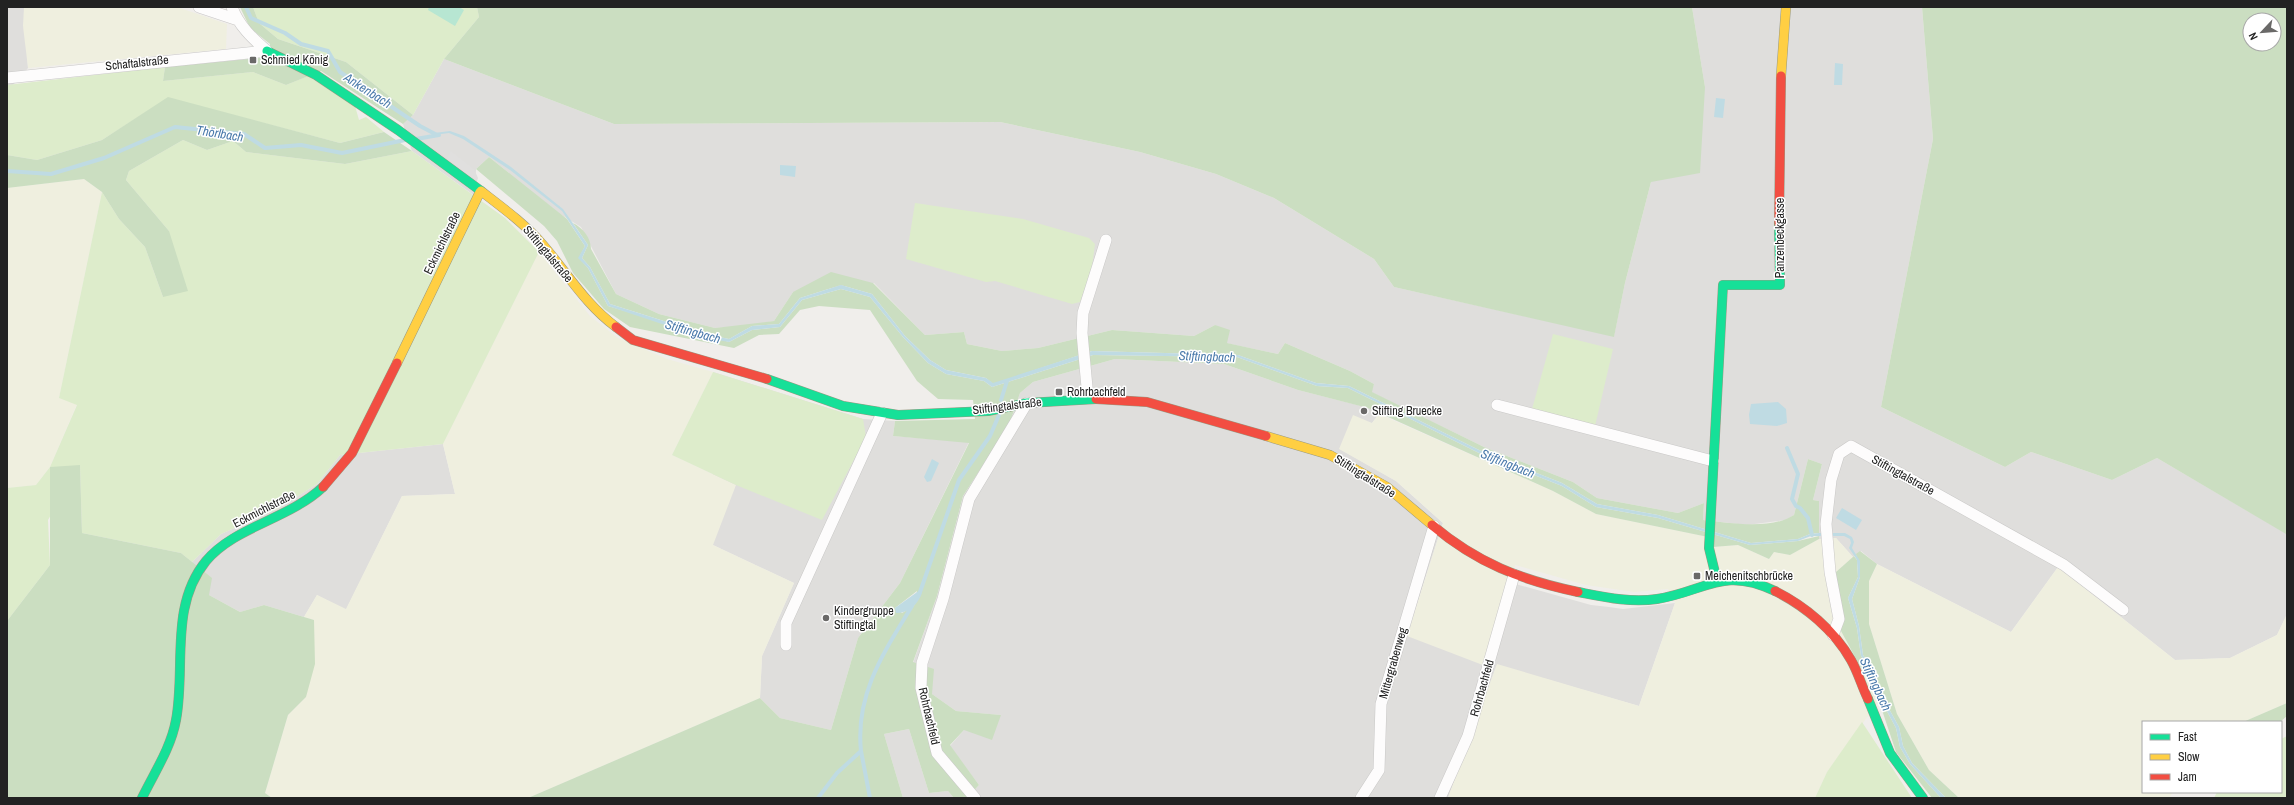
<svg xmlns="http://www.w3.org/2000/svg" width="2294" height="805" viewBox="0 0 2294 805" font-family="'Archivo Narrow',sans-serif">
  <rect width="100%" height="100%" fill="#f0eeeb"/>
  <path fill="#dfdedc" d="M 7,7 L 24,7 L 28,68 L 13,85 L 7,85 Z
    M 1692,7 L 1922,7 L 1933,139 L 1881,407 L 2005,467 L 2031,452 L 2112,480 L 2157,458 L 2287,534 L 2287,614 L 2277,635 L 2230,658 L 2175,660 L 2058,567 L 2011,632 L 1877,564 L 1861,551 L 1853,557 L 1836,538 L 1819,539 L 1819,501 L 1813,500 L 1822,464 L 1808,459 L 1794,515 L 1786,520 L 1747,525 L 1703,520 L 1704,503 L 1678,513 L 1597,498 L 1573,482 L 1484,447 L 1371,392 L 1374,384 L 1350,371 L 1285,343 L 1278,354 L 1226,343 L 1215,325 L 1194,336 L 1112,330 L 1038,348 L 1002,351 L 967,344 L 964,332 L 925,335 L 874,283 L 793,292 L 774,321 L 746,326 L 715,328 L 659,314 L 616,294 L 581,227 L 560,214 L 489,157 L 476,169 L 475,196 L 412,151 L 403,124 L 413,115 L 444,59 L 614,124 L 1000,122 L 1140,152 L 1216,174 L 1274,198 L 1374,259 L 1394,287 L 1614,336 L 1625,283 L 1651,182 L 1705,87 Z
    M 1115,359 L 1224,364 L 1298,390 L 1369,408 L 1379,414 L 1372,423 L 1340,449 L 1396,481 L 1443,523 L 1407,635 L 1512,583 L 1591,605 L 1609,607 L 1623,609 L 1675,603 L 1639,706 L 1497,665 L 1448,798 L 967,798 L 979,785 L 950,746 L 964,730 L 1001,715 L 956,711 L 932,694 L 913,663 L 937,596 L 963,496 L 1009,425 L 1020,393 L 1033,382 Z
    M 713,372 L 863,419 L 895,421 L 893,436 L 969,442 L 900,583 L 858,638 L 831,730 L 780,718 L 760,698 L 762,656 L 794,583 L 713,545 Z
    M 443,444 L 455,494 L 402,496 L 346,610 L 317,595 L 304,617 L 264,605 L 240,612 L 209,595 L 192,562 L 221,534 L 277,509 L 317,484 L 340,455 Z
    M 909,729 L 929,793 L 948,791 L 954,798 L 903,798 L 884,734 Z"/>
  <path fill="#efefdf" d="M 24,7 L 177,7 L 227,24 L 226,49 L 28,68 L 23,26 Z
    M 84,179 L 102,192 L 59,398 L 77,404 L 50,467 L 36,485 L 7,488 L 7,188 Z
    M 539,252 L 590,316 L 618,338 L 667,359 L 713,372 L 672,455 L 736,485 L 713,545 L 794,583 L 762,656 L 760,698 L 528,798 L 272,798 L 265,793 L 288,715 L 306,697 L 314,620 L 304,617 L 317,595 L 346,609 L 402,496 L 455,494 L 443,444 Z
    M 1379,414 L 1553,491 L 1596,514 L 1713,538 L 1714,547 L 1738,545 L 1769,559 L 1774,552 L 1790,555 L 1819,539 L 1836,538 L 1853,557 L 1836,572 L 1841,631 L 1879,701 L 1827,772 L 1815,798 L 1448,798 L 1497,664 L 1639,706 L 1675,603 L 1668,589 L 1634,592 L 1586,585 L 1515,565 L 1488,667 L 1407,636 L 1443,523 L 1396,481 L 1339,449 L 1353,415 L 1372,423 Z
    M 1877,564 L 2011,632 L 2058,567 L 2175,660 L 2230,658 L 2277,635 L 2287,614 L 2287,703 L 2243,722 L 2143,722 L 2143,792 L 2173,792 L 2169,798 L 1959,798 L 1929,770 L 1897,714 L 1869,624 L 1869,581 Z"/>
  <path fill="#ddeccb" d="M 253,7 L 477,7 L 479,17 L 444,59 L 413,115 L 346,62 L 278,39 L 259,23 Z
    M 165,67 L 163,81 L 253,72 L 286,85 L 308,76 L 355,106 L 359,120 L 366,117 L 384,132 L 340,143 L 168,98 L 102,140 L 37,160 L 7,155 L 7,85 Z
    M 183,140 L 207,150 L 233,141 L 246,152 L 345,164 L 412,151 L 505,218 L 539,252 L 443,444 L 340,455 L 317,484 L 277,509 L 221,534 L 192,562 L 181,553 L 82,533 L 80,465 L 48,520 L 50,565 L 7,621 L 7,488 L 36,485 L 50,467 L 77,405 L 59,398 L 102,192 L 119,219 L 145,247 L 163,297 L 169,231 L 126,180 L 129,171 Z
    M 915,203 L 1023,219 L 1089,238 L 1095,244 L 1092,267 L 1080,302 L 1072,304 L 995,281 L 986,282 L 906,259 Z
    M 1553,334 L 1613,349 L 1595,426 L 1532,409 Z
    M 713,372 L 863,419 L 866,437 L 822,520 L 736,485 L 672,455 Z
    M 1862,722 L 1912,798 L 1815,798 L 1827,772 Z
    M 2287,736 L 2287,798 L 2214,798 L 2217,792 L 2281,792 L 2281,739 Z"/>
  <path fill="#cbdec1" fill-rule="evenodd" d="M 240,7 L 253,7 L 259,23 L 278,39 L 346,62 L 413,115 L 403,124 L 321,71 L 286,85 L 253,72 L 163,81 L 165,67 L 270,57 L 270,44 L 250,28 Z
    M 477,7 L 1692,7 L 1705,87 L 1700,173 L 1651,182 L 1625,283 L 1614,337 L 1394,287 L 1374,259 L 1274,198 L 1216,174 L 1140,152 L 1000,122 L 614,124 L 444,59 L 479,17 Z
    M 1922,7 L 2287,7 L 2286,534 L 2157,458 L 2112,480 L 2031,452 L 2005,467 L 1881,407 L 1933,139 ZM 2250,20 L 2274,20 L 2274,44 L 2250,44 Z
    M 168,97 L 340,143 L 384,132 L 412,151 L 345,164 L 246,152 L 233,141 L 207,150 L 183,140 L 129,171 L 126,180 L 169,231 L 188,291 L 163,297 L 145,247 L 119,219 L 102,192 L 84,179 L 7,188 L 7,155 L 37,160 L 102,140 Z
    M 489,157 L 567,219 L 585,246 L 579,258 L 588,268 L 608,306 L 729,342 L 752,330 L 780,327 L 802,300 L 841,289 L 870,297 L 903,337 L 928,363 L 946,374 L 984,381 L 992,387 L 1093,355 L 1237,357 L 1317,386 L 1348,388 L 1479,453 L 1562,486 L 1596,507 L 1658,518 L 1750,545 L 1798,541 L 1819,536 L 1819,539 L 1790,555 L 1774,552 L 1769,559 L 1738,545 L 1713,547 L 1713,538 L 1596,514 L 1553,491 L 1368,408 L 1298,390 L 1224,364 L 1115,359 L 1033,382 L 1020,393 L 1009,425 L 963,496 L 937,596 L 913,662 L 934,669 L 932,694 L 956,711 L 1001,715 L 992,740 L 964,730 L 950,745 L 979,785 L 967,798 L 954,798 L 948,791 L 929,793 L 909,729 L 884,734 L 903,798 L 528,798 L 760,698 L 780,718 L 831,730 L 858,638 L 900,583 L 969,443 L 893,436 L 895,421 L 975,419 L 973,400 L 938,399 L 917,381 L 870,310 L 819,306 L 800,310 L 779,334 L 759,335 L 734,348 L 630,327 L 604,309 L 573,273 L 557,241 L 544,226 L 476,169 ZM 917,591 L 914,606 L 902,613 L 895,608 Z
    M 573,223 C 583,228 591,238 591,249 L 616,294 L 659,314 L 715,328 L 774,321 L 793,292 L 831,272 L 873,283 L 925,335 L 964,332 L 967,344 L 1002,351 L 1038,348 L 1112,330 L 1194,336 L 1215,325 L 1230,330 L 1227,343 L 1278,354 L 1285,343 L 1350,371 L 1374,384 L 1372,392 L 1484,447 L 1573,482 L 1597,498 L 1678,513 L 1704,503 L 1703,520 C 1730,523 1771,530 1794,515 L 1808,459 L 1822,464 L 1813,500 L 1819,501 L 1819,533 L 1810,534 L 1798,539 L 1751,543 L 1658,515 L 1597,504 L 1562,483 L 1479,450 L 1349,386 L 1316,383 L 1238,355 L 1092,351 L 993,384 L 986,378 L 946,370 L 930,360 L 905,336 L 872,294 L 841,285 L 800,298 L 779,324 L 752,326 L 729,339 L 705,334 L 610,304 L 590,267 L 582,258 L 588,245 Z
    M 80,465 L 82,533 L 181,553 L 212,578 L 209,595 L 240,612 L 264,605 L 314,620 L 315,664 L 306,697 L 288,715 L 265,793 L 272,798 L 7,798 L 7,621 L 50,565 L 50,467 Z
    M 1860,551 L 1877,564 L 1869,581 L 1869,624 L 1897,714 L 1929,770 L 1959,798 L 1946,798 L 1912,763 L 1903,746 L 1899,727 L 1877,687 L 1873,671 L 1863,655 L 1859,626 L 1852,599 L 1860,577 L 1856,554 Z
    M 1854,556 L 1857,560 L 1858,577 L 1848,598 L 1857,628 L 1861,656 L 1871,672 L 1874,687 L 1896,728 L 1900,747 L 1910,764 L 1941,798 L 1932,798 L 1896,752 L 1879,701 L 1841,631 L 1836,572 Z
    M 2287,703 L 2287,716 L 2280,722 L 2243,722 Z"/>
  <path fill="#b7e6d2" d="M 429,7 L 459,7 L 464,10 L 455,26 L 428,10 Z"/>
  <path fill="#e0dfde" d="M 451,151 L 474,169 L 478,178 L 476,184 L 447,159 Z"/>
  <path fill="#bfdbe3" d="M 1835,63 L 1843,64 L 1842,85 L 1834,85 Z
    M 1716,98 L 1725,99 L 1723,118 L 1714,117 Z
    M 450,131 L 464,136 L 511,167 L 563,209 L 588,245 L 582,258 L 590,267 L 610,304 L 705,334 L 729,339 L 752,326 L 779,324 L 800,298 L 841,285 L 872,294 L 905,336 L 930,360 L 946,370 L 986,378 L 993,383 L 1092,351 L 1238,355 L 1316,383 L 1349,386 L 1479,450 L 1562,483 L 1597,504 L 1658,515 L 1751,543 L 1798,539 L 1810,534 L 1819,533 L 1845,533 L 1852,537 L 1854,542 L 1852,548 L 1860,561 L 1860,577 L 1852,599 L 1859,626 L 1863,655 L 1873,671 L 1877,687 L 1899,727 L 1903,746 L 1912,763 L 1946,798 L 1941,798 L 1910,764 L 1900,747 L 1896,728 L 1874,687 L 1871,672 L 1861,656 L 1857,628 L 1848,598 L 1858,577 L 1857,560 L 1849,548 L 1851,543 L 1850,539 L 1844,536 L 1811,536 L 1798,541 L 1750,545 L 1658,518 L 1596,507 L 1562,486 L 1479,453 L 1348,388 L 1317,386 L 1237,357 L 1093,355 L 992,387 L 984,381 L 946,374 L 928,363 L 903,337 L 870,297 L 841,289 L 802,300 L 780,327 L 752,330 L 729,342 L 701,337 L 608,306 L 588,268 L 578,258 L 585,246 L 562,211 L 510,170 L 463,139 L 449,133 L 434,135 L 434,133 Z
    M 780,165 L 796,166 L 795,177 L 780,175 Z
    M 1778,402 L 1786,409 L 1787,423 L 1777,426 L 1750,424 L 1749,415 L 1751,404 Z
    M 932,459 L 939,463 L 931,481 L 927,482 L 924,477 Z
    M 1842,508 L 1862,520 L 1856,530 L 1836,518 Z
    M 920,590 L 922,592 C 918,605 909,613 896,613 L 895,608 Z"/>
  <g fill="none" stroke-linecap="round" stroke-linejoin="round">
    <path stroke="#bfdbe3" stroke-width="4" d="M 246,7 L 251,18 L 285,33 L 301,44 L 328,51 L 340,72 L 420,126 L 437,135
      M 416,139 L 439,135
      M 7,171 L 51,174 L 104,158 L 175,127 L 244,134 L 265,148 L 301,145 L 342,153 L 405,140
      M 1001,400 L 1007,381
      M 1787,448 L 1798,474 L 1792,499 L 1796,506 L 1800,508 L 1808,518 L 1812,535
      M 919,595 L 959,480 L 990,436 L 999,415
      M 861,751 L 870,798
      M 818,798 L 837,773 L 861,751 C 855,694 884,652 912,606"/>
    <g stroke="#c9c8c7" stroke-width="12">
      <path id="street" d="M 199,7 L 238,20
        M 232,7 C 238,25 253,39 267,51
        M 7,78 L 267,51
        M 1088,398 L 1082,333 L 1083,313 L 1106,240
        M 1497,405 L 1713,461
        M 1833,635 L 1839,619 L 1830,572 L 1826,524 L 1831,480 L 1839,454 L 1851,446 L 2064,565 L 2123,610
        M 786,645 L 786,623 L 882,413
        M 975,798 L 937,753 L 921,688 L 922,663 L 943,599 L 969,499 L 1027,403
        M 1361,798 L 1379,770 L 1381,704 L 1434,526
        M 1440,798 L 1468,736 L 1514,575"/>
    </g>
    <g stroke="#999a82" stroke-width="10">
      <path id="fast" d="M 267,51 L 316,75 L 398,130 L 481,191
        M 767,379 L 843,406 L 898,415 L 988,411 L 1027,403 L 1096,399
        M 1717,581 L 1709,548 L 1723,285 L 1780,285 L 1779,224
        M 1578,592 C 1604,597 1630,603 1657,599 C 1706,591 1723,566 1775,591
        M 1868,699 L 1890,753 L 1923,798
        M 142,798 C 154,773 171,748 176,720 C 186,668 169,606 206,561 C 234,527 289,519 323,487"/>
    </g>
    <g stroke="#999a82" stroke-width="10">
      <path id="slow" d="M 1781,76 L 1786,7
        M 481,191 C 503,208 525,224 543,245 C 568,274 585,304 616,327
        M 397,363 L 480,192
        M 1266,436 L 1330,455 L 1387,487 L 1432,525"/>
    </g>
    <g stroke="#999a82" stroke-width="10">
      <path id="jam" d="M 1779,224 L 1781,76
        M 616,327 L 633,340 L 767,379
        M 1096,399 L 1147,402 L 1266,436
        M 323,487 L 352,453 L 397,363
        M 1432,525 C 1477,563 1521,580 1578,592
        M 1775,591 C 1805,606 1834,630 1851,660 C 1858,672 1862,687 1868,699"/>
    </g>
    <use href="#street" stroke="#fdfcfc" stroke-width="11"/>
    <use href="#fast" stroke="#16e098" stroke-width="9"/>
    <use href="#slow" stroke="#ffcf43" stroke-width="9"/>
    <use href="#jam" stroke="#f24e42" stroke-width="9"/>
  </g>
  <g fill="#6a6968" stroke="#fff" stroke-width="1.5">
    <rect x="249" y="56" width="8" height="8" rx="2"/>
    <rect x="1055" y="388" width="8" height="8" rx="2"/>
    <circle cx="1364" cy="411" r="4"/>
    <rect x="1693" y="572" width="8" height="8" rx="2"/>
    <circle cx="826" cy="618" r="4"/>
  </g>
  <g text-anchor="middle" stroke-width="3" stroke-linejoin="round" paint-order="stroke">
    <g font-size="12" fill="#222" stroke="#fff" text-anchor="start">
      <text x="261" y="64">Schmied König</text>
      <text x="1067" y="396">Rohrbachfeld</text>
      <text x="1372" y="415">Stifting Bruecke</text>
      <text x="1705" y="580">Meichenitschbrücke</text>
      <text x="834" y="615">Kindergruppe<tspan x="834" dy="14">Stiftingtal</tspan></text>
    </g>
    <g font-size="12" fill="#222" stroke="#fff">
      <text transform="translate(137 63) rotate(-6)" y="4">Schaftalstraße</text>
      <text transform="translate(1780 238) rotate(-90)" y="4">Panzenbeckgasse</text>
      <text transform="translate(442 243) rotate(-64)" y="4">Eckmichlstraße</text>
      <text transform="translate(548 254) rotate(50)" y="4">Stiftingtalstraße</text>
      <text transform="translate(1007 406) rotate(-7)" y="4">Stiftingtalstraße</text>
      <text transform="translate(1903 475) rotate(29)" y="4">Stiftingtalstraße</text>
      <text transform="translate(1365 476) rotate(32)" y="4">Stiftingtalstraße</text>
      <text transform="translate(264 509) rotate(-27)" y="4">Eckmichlstraße</text>
      <text transform="translate(1393 663) rotate(-74)" y="4">Mittergrabenweg</text>
      <text transform="translate(1482 688) rotate(-74)" y="4">Rohrbachfeld</text>
      <text transform="translate(929 716) rotate(77)" y="4">Rohrbachfeld</text>
    </g>
    <g font-size="13" font-style="italic" fill="#4a7aab" stroke="#fff">
      <text transform="translate(368 90) rotate(33)" y="5">Ankenbach</text>
      <text transform="translate(220 133) rotate(9)" y="5">Thörlbach</text>
      <text transform="translate(693 331) rotate(16)" y="5">Stiftingbach</text>
      <text transform="translate(1207 356) rotate(2)" y="5">Stiftingbach</text>
      <text transform="translate(1508 463) rotate(22)" y="5">Stiftingbach</text>
      <text transform="translate(1876 684) rotate(65)" y="5">Stiftingbach</text>
    </g>
  </g>
  <rect width="2294" height="805" fill="none" stroke="#222222" stroke-width="16"/>
  <rect x="2142" y="721" width="140" height="72" fill="#ffffff" stroke="#a7a7a7"/>
  <rect x="2150" y="734" width="20" height="6" fill="#16e098" stroke="#a7a7a7"/>
  <text x="2178" y="741" font-size="12" fill="#222222">Fast</text>
  <rect x="2150" y="754" width="20" height="6" fill="#ffcf43" stroke="#a7a7a7"/>
  <text x="2178" y="761" font-size="12" fill="#222222">Slow</text>
  <rect x="2150" y="774" width="20" height="6" fill="#f24e42" stroke="#a7a7a7"/>
  <text x="2178" y="781" font-size="12" fill="#222222">Jam</text>
  <g transform="translate(2262 32) rotate(244)"><circle r="19" fill="#ffffff" stroke="#a7a7a7"/>
  <path d="M0-3L7 15L0 10L-7 15Z" fill="#6a6968"/>
  <text y="-6" font-size="11" font-weight="bold" text-anchor="middle" fill="#222222">N</text>
  </g>
</svg>
